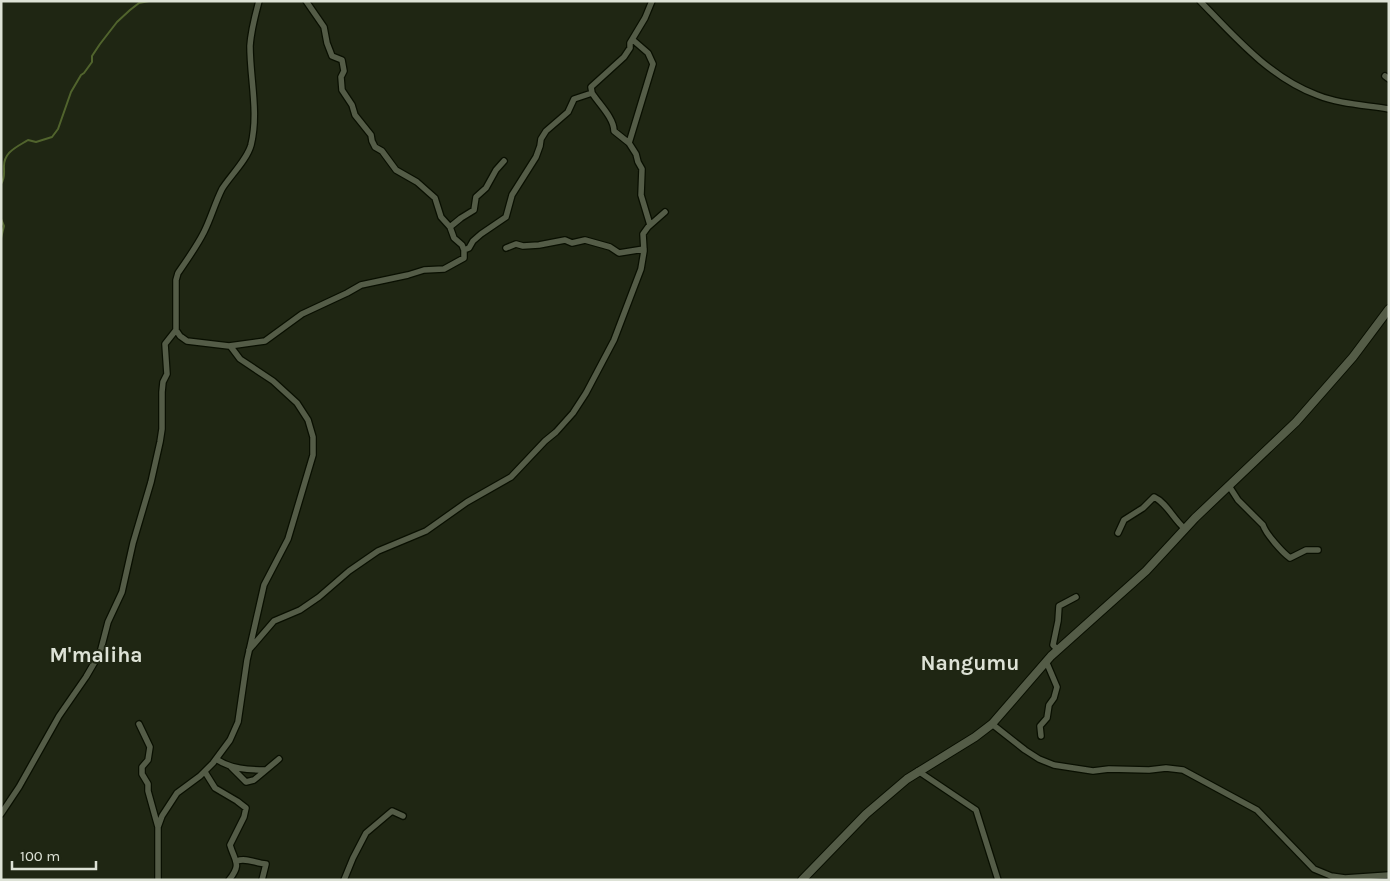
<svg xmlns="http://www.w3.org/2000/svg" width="1390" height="881" viewBox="0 0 1390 881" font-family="Karla,sans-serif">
  <rect width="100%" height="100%" fill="#1f2613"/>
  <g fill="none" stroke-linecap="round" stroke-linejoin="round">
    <path stroke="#51642d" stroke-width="2" d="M 1,184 C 5,178 4,174 4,168 C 3,152 17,147 28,140 L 36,142 L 52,137 L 58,129 L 71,92 L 81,75 L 84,73 L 92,62 L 92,56 L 100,44 L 117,22 L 130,10 L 139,3 L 149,1
      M 1,219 L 4,226 L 1,238"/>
    <g stroke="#090f01" stroke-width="8">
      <path id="minor" d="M 259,1 C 255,16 251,30 250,46 C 250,79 259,112 251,145 C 247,160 230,176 222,189 C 215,203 211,218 204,232 C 197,246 187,260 178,273 L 176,280 L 176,330 L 180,336 L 187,341 L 229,346 L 265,341 L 302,314 L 347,293 L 361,285 L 408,275 L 424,270 L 444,269 L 464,258 L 464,250 L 462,245 L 454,238 L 450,227 L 441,217 L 435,198 L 417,182 L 396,170 L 382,151 L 375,147 L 372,141 L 371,135 L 355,115 L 352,105 L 342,90 L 341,77 L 344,71 L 342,60 L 332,56 L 327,43 L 324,27 L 306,1
        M 1200,1 C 1234,36 1269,77 1317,95 C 1339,104 1365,105 1389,109
        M 633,40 L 648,53 L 653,64 L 629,143 L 636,154 L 638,162 L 642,169 L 641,195 L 650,225
        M 1385,76 L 1389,79
        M 592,93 C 599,104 614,118 614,131 L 629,143
        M 450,227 L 461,218 L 474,210 L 476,197 L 486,188 L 496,170 L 504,161
        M 506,248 L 516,244 L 523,246 L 539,245 L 565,240 L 572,243 L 585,240 L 610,247 L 619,253 L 644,249
        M 464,250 L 469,248 L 473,241 L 481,234 L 506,217 L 512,195 L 536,157 L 540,146 L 541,139 L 546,131 L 568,112 L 574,99 L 592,93 L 591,87 L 624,57 L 630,48 L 630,43 L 645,18 L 652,1
        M 1229,486 L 1238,500 L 1263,525 C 1266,534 1282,552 1290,558 L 1306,550 L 1318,550
        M 1118,533 L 1124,520 L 1143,508 L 1154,497 C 1167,503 1173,519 1185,529
        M 249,650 L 274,621 L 300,610 L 319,597 L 349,571 L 378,551 L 426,531 L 467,502 L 511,477 L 545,441 L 556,432 L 573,413 L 586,393 L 614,340 L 641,269 L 644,251 L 643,234 L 648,227 L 665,212
        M 1058,650 L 1053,645 L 1058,621 L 1059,606 L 1076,597
        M 139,724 L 150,747 L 148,760 L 142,767 L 142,774 L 148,784 L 148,791 L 158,827
        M 992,724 L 1025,750 L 1039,759 L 1054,765 L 1093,771 L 1109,769 L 1149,770 L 1166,768 L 1183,770 L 1257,810 L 1314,869 L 1331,876 L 1345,878 L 1389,875
        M 1041,736 L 1040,726 L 1047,718 L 1049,705 L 1054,698 L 1057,687 L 1046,661
        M 216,759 C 231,769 248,770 266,770 L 279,759
        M 231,767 L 246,782 L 254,780 L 266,770
        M 918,771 L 976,810 L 998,880
        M 205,772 L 215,788 L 237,801 L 246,808 L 244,817 L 230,845 C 235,862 242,864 229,880
        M 1,814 L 19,787 L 59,716 L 86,677 L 100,653 L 108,622 L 122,592 L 133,543 L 151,482 L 160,442 L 162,429 L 162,392 L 163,382 L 167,374 L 165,344 L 176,330
        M 237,861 C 246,857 257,864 266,864 L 262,880
        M 158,880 L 158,827 L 162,816 L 177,793 L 200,776 L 213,763 L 230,740 L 238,722 L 247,660 L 264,585 L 288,539 L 313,455 L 313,437 L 308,420 L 297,403 L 273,381 L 240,359 L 231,347
        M 344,880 L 353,858 L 366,833 L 392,811 L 403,816"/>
    </g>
    <g stroke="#090f01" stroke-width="10">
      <path id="tertiary" d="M 802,880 L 866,814 L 907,779 L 975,737 L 992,724 L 1051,656 L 1146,571 L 1195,518 L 1296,422 L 1353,357 L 1389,309"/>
    </g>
    <use href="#minor" stroke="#545c47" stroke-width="5.5"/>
    <use href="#tertiary" stroke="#545c47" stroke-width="8"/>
  </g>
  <g text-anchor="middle" stroke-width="4" stroke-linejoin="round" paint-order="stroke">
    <g font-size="21" font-weight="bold" fill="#dde2d6" stroke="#1f2613">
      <text x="96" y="662">M'maliha</text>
      <text x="970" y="670">Nangumu</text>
    </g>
  </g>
  <rect width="1390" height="881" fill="none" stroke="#dde2d6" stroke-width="5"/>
  <path d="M12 861v8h84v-8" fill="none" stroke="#dde2d6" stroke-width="2.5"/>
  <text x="20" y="861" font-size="15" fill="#dde2d6" stroke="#1f2613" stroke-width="4" paint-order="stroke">100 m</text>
</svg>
